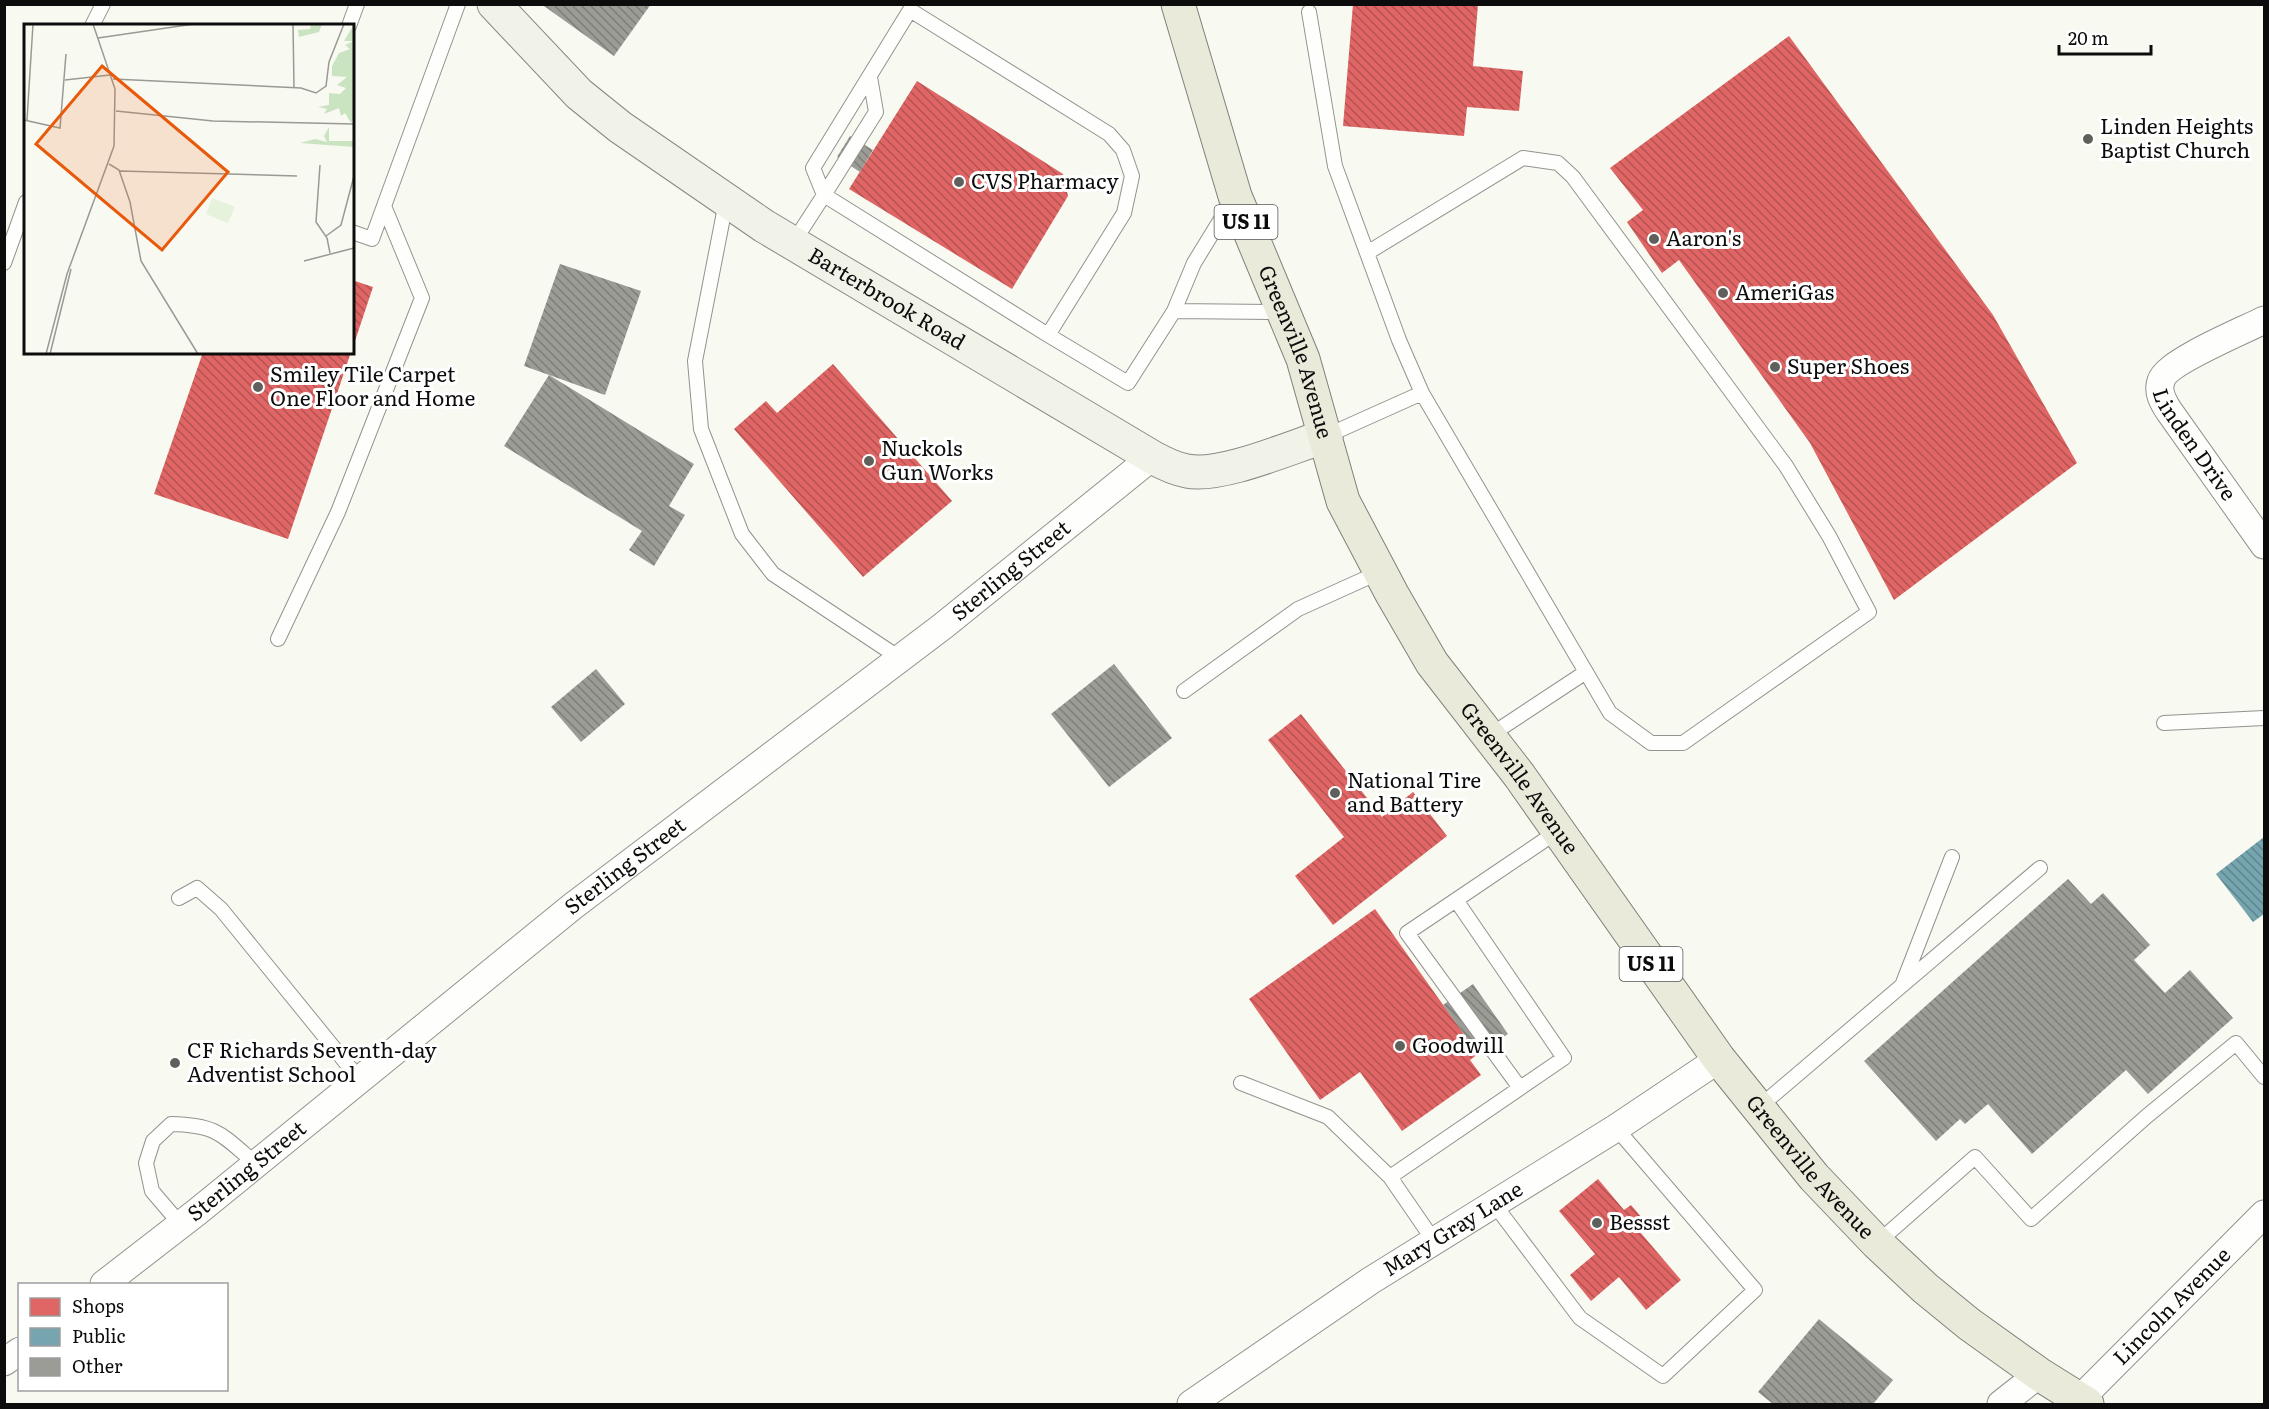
<svg xmlns="http://www.w3.org/2000/svg" width="2269" height="1409" viewBox="0 0 2269 1409" font-family="Literata,serif">
  <defs>
    <pattern id="shops-back-hatch" width="6" height="6" patternUnits="userSpaceOnUse" patternTransform="scale(1.5)"><rect width="6" height="6" fill="#e06666"/><path d="M-1 5l2 2M0 0l6 6M5-1l2 2" fill="none" stroke="#b45252"/></pattern>
    <pattern id="public-back-hatch" width="6" height="6" patternUnits="userSpaceOnUse" patternTransform="scale(1.5)"><rect width="6" height="6" fill="#76a5af"/><path d="M-1 5l2 2M0 0l6 6M5-1l2 2" fill="none" stroke="#5f858d"/></pattern>
    <pattern id="building-back-hatch" width="6" height="6" patternUnits="userSpaceOnUse" patternTransform="scale(1.5)"><rect width="6" height="6" fill="#9c9c96"/><path d="M-1 5l2 2M0 0l6 6M5-1l2 2" fill="none" stroke="#7e7e79"/></pattern>
  </defs>
  <rect width="100%" height="100%" fill="#f8f9f0"/>
  <path fill="url(#shops-back-hatch)" d="M 1353,4 L 1478,4 L 1473,66 L 1523,71 L 1519,111 L 1467,107 L 1464,136 L 1343,126 Z
    M 1789,36 L 1993,315 L 2077,463 L 1894,600 L 1810,443 L 1679,260 L 1662,273 L 1627,222 L 1643,210 L 1610,168 Z
    M 917,81 L 1063,174 L 1068,196 L 1012,289 L 849,189 Z
    M 352,280 L 373,287 L 353,347 L 352,347 Z
    M 203,352 L 351,352 L 288,539 L 154,494 Z
    M 833,364 L 952,501 L 863,577 L 734,429 L 766,401 L 777,413 Z
    M 1301,714 L 1382,817 L 1413,792 L 1447,836 L 1333,925 L 1295,876 L 1344,837 L 1268,740 Z
    M 1375,909 L 1478,1054 L 1470,1060 L 1481,1075 L 1402,1131 L 1360,1072 L 1320,1100 L 1249,999 Z
    M 1598,1179 L 1624,1210 L 1631,1205 L 1648,1225 L 1640,1232 L 1681,1280 L 1646,1310 L 1619,1277 L 1591,1301 L 1570,1275 L 1595,1254 L 1559,1211 Z"/>
  <path fill="url(#public-back-hatch)" d="M 2264,837 L 2264,914 L 2253,922 L 2216,874 Z"/>
  <path fill="url(#building-back-hatch)" d="M 546,4 L 651,4 L 614,56 L 544,6 Z
    M 850,136 L 873,150 L 860,172 L 837,157 Z
    M 560,264 L 641,291 L 605,395 L 524,366 Z
    M 549,375 L 694,464 L 669,506 L 685,515 L 654,566 L 629,550 L 642,531 L 504,446 Z
    M 1114,664 L 1172,738 L 1109,787 L 1051,714 Z
    M 596,669 L 625,704 L 581,742 L 551,707 Z
    M 2068,879 L 2091,904 L 2103,893 L 2150,945 L 2134,960 L 2165,993 L 2190,970 L 2233,1018 L 2148,1094 L 2126,1070 L 2032,1154 L 1988,1104 L 1965,1124 L 1960,1119 L 1936,1141 L 1864,1061 Z
    M 1473,984 L 1508,1034 L 1478,1054 L 1443,1005 Z
    M 1819,1319 L 1893,1380 L 1873,1404 L 1773,1404 L 1758,1392 Z"/>
  <g fill="none" stroke-linecap="round" stroke-linejoin="round">
    <g stroke="#92938f" stroke-width="16">
      <path id="lane" d="M 1309,12 L 1335,166 L 1399,340 L 1422,393
        M 92,26 L 103,4
        M 349,26 L 357,4
        M 824,195 L 876,112 L 870,77
        M 726,202 L 695,361 L 701,429 L 742,534 L 773,574 L 901,659
        M 352,232 L 372,239 L 384,206
        M 793,243 L 824,195 L 1048,335 L 1124,213 L 1132,176 L 1123,150 L 1109,134 L 910,10 L 813,168 L 824,195
        M 4,263 L 26,202
        M 1174,311 L 1282,312
        M 1048,335 L 1128,383 L 1174,311 L 1194,263 L 1234,198
        M 1326,436 L 1422,393 L 1610,713 L 1651,743 L 1683,743 L 1869,612 L 1829,536 L 1786,466 L 1573,177 L 1558,163 L 1523,158 L 1367,253
        M 278,639 L 338,512 L 422,298 L 384,206 L 458,4
        M 1184,691 L 1298,609 L 1380,572
        M 2164,723 L 2264,718
        M 1489,736 L 1586,672
        M 179,898 L 197,888 L 221,909 L 360,1080
        M 1456,900 L 1407,933 L 1520,1088
        M 1903,983 L 1952,857
        M 1241,1083 L 1328,1117 L 1390,1177
        M 1758,1108 L 2040,868
        M 1494,1204 L 1580,1318 L 1663,1376 L 1755,1290 L 1616,1128
        M 181,1225 L 152,1191 L 146,1163 L 153,1141 L 171,1124 C 218,1125 222,1135 256,1164
        M 1434,1241 L 1390,1177 L 1564,1058 L 1456,900 L 1558,831
        M 1877,1243 L 1975,1157 L 2031,1219 L 2147,1116 L 2236,1043 L 2264,1077"/>
    </g>
    <g stroke="#92938f" stroke-width="29">
      <g id="street">
        <path id="s1" d="M 2264,320 C 2245,330 2166,362 2161,381 C 2157,392 2163,402 2169,411 L 2264,545"/>
        <path id="s2" d="M 104,1284 L 197,1212 L 573,906 L 943,626 L 1152,457"/>
        <path d="M 4,1362 L 20,1351"/>
        <path id="s3" d="M 2079,1400 L 2264,1214"/>
        <path id="s4" d="M 1191,1404 L 1370,1281 L 1616,1128 L 1719,1059"/>
        <path d="M 2001,1404 L 2039,1374"/>
      </g>
    </g>
    <g stroke="#898985" stroke-width="35">
      <g id="secondary">
        <path id="s5" d="M 494,4 L 579,94 L 620,127 L 764,226 L 1152,457 C 1163,463 1175,469 1187,471 C 1221,478 1291,447 1326,436"/>
      </g>
    </g>
    <g stroke="#80807c" stroke-width="35">
      <g id="primary">
        <path id="s6" d="M 1178,4 L 1235,196 L 1303,359 L 1343,501 L 1392,594 L 1432,663 L 1519,775 L 1719,1059 L 1814,1177 L 1877,1243 L 1925,1288 L 1969,1324 L 2039,1374 L 2087,1404"/>
      </g>
    </g>
    <use href="#lane" stroke="#fefefd" stroke-width="14"/>
    <use href="#street" stroke="#fefefd" stroke-width="27"/>
    <use href="#secondary" stroke="#f1f3e9" stroke-width="33"/>
    <use href="#primary" stroke="#e9ead9" stroke-width="33"/>
  </g>
  <g fill="#5f5f5c" stroke="#fff" stroke-width="2">
    <circle cx="2088" cy="139" r="6"/>
    <circle cx="959" cy="182" r="6"/>
    <circle cx="1654" cy="239" r="6"/>
    <circle cx="1723" cy="293" r="6"/>
    <circle cx="1775" cy="367" r="6"/>
    <circle cx="258" cy="387" r="6"/>
    <circle cx="869" cy="461" r="6"/>
    <circle cx="1335" cy="793" r="6"/>
    <circle cx="1400" cy="1046" r="6"/>
    <circle cx="175" cy="1063" r="6"/>
    <circle cx="1597" cy="1223" r="6"/>
  </g>
  <g text-anchor="middle" stroke-width="6" stroke-linejoin="round" paint-order="stroke">
    <g fill="#fff" stroke="#555" stroke-width="1.5">
      <rect x="1214.5" y="205" width="63" height="34" rx="4.5"/>
      <rect x="1619.5" y="947" width="63" height="34" rx="4.5"/>
    </g>
    <g font-size="20" font-weight="bold" fill="#0c0c0c">
      <text x="1246" y="229">US 11</text>
      <text x="1651" y="971">US 11</text>
    </g>
    <g font-size="21" fill="#0c0c0c" stroke="#fff" text-anchor="start">
      <text x="2100" y="134">Linden Heights<tspan x="2100" dy="24">Baptist Church</tspan></text>
      <text x="971" y="189">CVS Pharmacy</text>
      <text x="1666" y="246">Aaron's</text>
      <text x="1735" y="300">AmeriGas</text>
      <text x="1787" y="374">Super Shoes</text>
      <text x="270" y="382">Smiley Tile Carpet<tspan x="270" dy="24">One Floor and Home</tspan></text>
      <text x="881" y="456">Nuckols<tspan x="881" dy="24">Gun Works</tspan></text>
      <text x="1347" y="788">National Tire<tspan x="1347" dy="24">and Battery</tspan></text>
      <text x="1412" y="1053">Goodwill</text>
      <text x="187" y="1058">CF Richards Seventh-day<tspan x="187" dy="24">Adventist School</tspan></text>
      <text x="1609" y="1230">Bessst</text>
    </g>
    <g font-size="21" fill="#0c0c0c" stroke="#fff">
      <text dy="7" stroke="none"><textPath href="#s5" startOffset="494">Barterbrook Road</textPath></text>
      <text dy="7" stroke="none"><textPath href="#s6" startOffset="368">Greenville Avenue</textPath></text>
      <text dy="7" stroke="none"><textPath href="#s1" startOffset="195">Linden Drive</textPath></text>
      <text dy="7" stroke="none"><textPath href="#s2" startOffset="1154">Sterling Street</textPath></text>
      <text dy="7" stroke="none"><textPath href="#s6" startOffset="854">Greenville Avenue</textPath></text>
      <text dy="7" stroke="none"><textPath href="#s2" startOffset="668">Sterling Street</textPath></text>
      <text dy="7" stroke="none"><textPath href="#s6" startOffset="1340">Greenville Avenue</textPath></text>
      <text dy="7" stroke="none"><textPath href="#s2" startOffset="182">Sterling Street</textPath></text>
      <text dy="7" stroke="none"><textPath href="#s4" startOffset="315">Mary Gray Lane</textPath></text>
      <text dy="7" stroke="none"><textPath href="#s3" startOffset="132">Lincoln Avenue</textPath></text>
    </g>
  </g>
  <g transform="translate(24 24)">
    <rect width="330" height="330" fill="#f8f9f0"/>
    <path d="M 287,0 L 298,0 L 295,8 L 275,13 L 274,6 L 286,5 ZM 330,0 L 330,94 L 327,99 L 321,89 L 317,92 L 315,84 L 300,90 L 303,85 L 294,83 L 305,81 L 305,69 L 316,70 L 322,64 L 313,61 L 323,53 L 308,52 L 308,42 L 315,29 L 326,25 L 321,21 L 330,17 L 320,17 ZM 305,103 L 305,117 L 330,117 L 330,123 L 276,119 L 291,115 L 303,118 L 300,112 Z" fill="#cae4c1"/>
    <path d="M 188,174 L 211,183 L 204,199 L 182,190 Z" fill="#e6f2db"/>
    <path fill="none" stroke="#9a9a95" stroke-width="1.5" d="M 269,0 L 270,64M 74,14 L 170,0M 89,55 L 277,64 L 292,69 L 302,62 L 305,38 L 320,0M 41,56 L 86,51M 92,87 L 189,97 L 330,100M 0,96 L 36,104 L 42,30M 3,96 L 9,0M 85,140 L 95,146 L 106,178 L 117,237 L 174,330M 296,141 L 292,198 L 303,214 L 306,229M 96,147 L 273,152M 302,212 L 317,201 L 330,152M 280,237 L 330,224M 22,330 L 43,250 L 90,122 L 91,65 L 69,0M 26,330 L 47,245"/>
    <path fill="#e8590c" fill-opacity="0.15" stroke="#e8590c" stroke-width="3" d="M 78,42 L 204,148 L 138,226 L 12,120 Z"/>
    <rect width="330" height="330" fill="none" stroke="#0c0c0c" stroke-width="3"/>
  </g>
  <rect width="2269" height="1409" fill="none" stroke="#0c0c0c" stroke-width="12"/>
  <rect x="18" y="1283" width="210" height="108" fill="#ffffff" stroke="#9e9e9e" stroke-width="1.5"/>
  <rect x="30" y="1298" width="30" height="18" fill="#e06666" stroke="#9e9e9e" stroke-width="1.5"/>
  <text x="72" y="1313" font-size="18" fill="#0c0c0c">Shops</text>
  <rect x="30" y="1328" width="30" height="18" fill="#76a5af" stroke="#9e9e9e" stroke-width="1.5"/>
  <text x="72" y="1343" font-size="18" fill="#0c0c0c">Public</text>
  <rect x="30" y="1358" width="30" height="18" fill="#9c9c96" stroke="#9e9e9e" stroke-width="1.5"/>
  <text x="72" y="1373" font-size="18" fill="#0c0c0c">Other</text>
  <path d="M2059 45v9h92v-9" fill="none" stroke="#0c0c0c" stroke-width="3"/>
  <text x="2068" y="45" font-size="18" fill="#0c0c0c" stroke="#ffffff" stroke-width="4.5" paint-order="stroke">20 m</text>
</svg>
